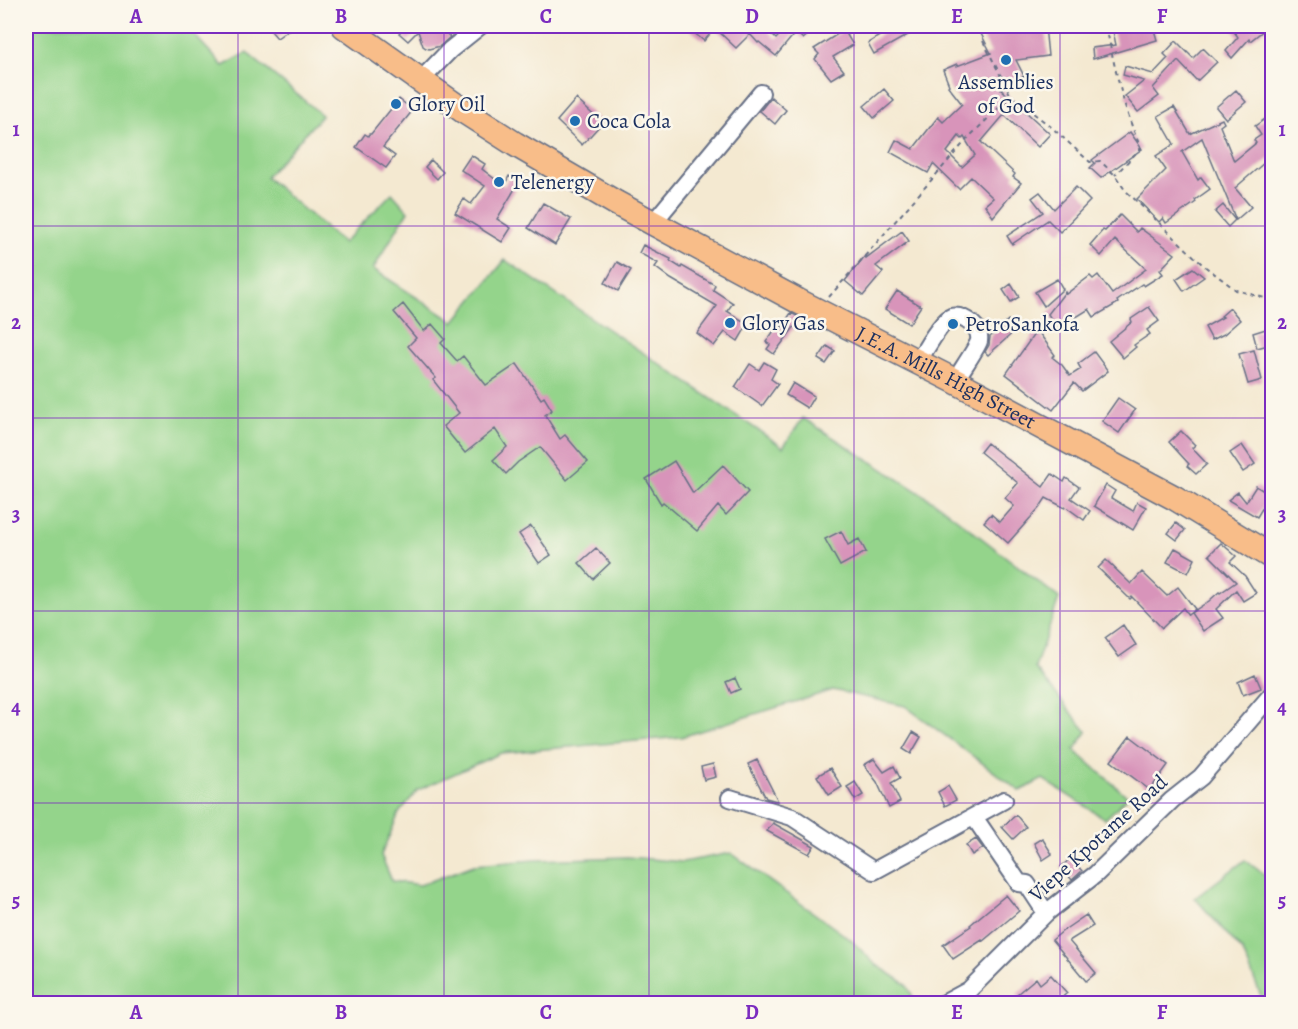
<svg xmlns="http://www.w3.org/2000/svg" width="1298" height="1029" viewBox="0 0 1298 1029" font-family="Alegreya,serif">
  <rect width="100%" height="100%" fill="#fbf7ec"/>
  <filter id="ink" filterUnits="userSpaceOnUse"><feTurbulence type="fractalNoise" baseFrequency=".0167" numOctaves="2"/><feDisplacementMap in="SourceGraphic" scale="12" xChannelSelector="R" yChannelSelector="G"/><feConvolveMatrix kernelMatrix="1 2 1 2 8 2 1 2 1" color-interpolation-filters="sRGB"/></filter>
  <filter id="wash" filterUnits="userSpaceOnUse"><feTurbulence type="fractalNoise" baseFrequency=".008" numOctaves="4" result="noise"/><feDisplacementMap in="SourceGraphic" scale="24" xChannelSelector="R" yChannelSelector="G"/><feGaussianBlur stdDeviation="1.35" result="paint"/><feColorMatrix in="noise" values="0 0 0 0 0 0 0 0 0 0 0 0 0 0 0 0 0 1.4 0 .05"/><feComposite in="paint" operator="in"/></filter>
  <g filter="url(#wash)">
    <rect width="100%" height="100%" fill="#f4e9d1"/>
    <path fill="#94d48b" stroke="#588274" stroke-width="1.5" d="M 26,26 L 186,26 L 223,66 L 247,53 L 322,115 L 266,177 L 343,243 L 392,193 L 408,211 L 373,269 L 454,322 L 505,260 L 783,447 L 803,418 L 939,505 L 1059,598 L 1035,668 L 1087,732 L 1074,750 L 1128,797 L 1105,819 L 1043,779 L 1020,791 L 905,706 L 833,690 L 681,737 L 501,753 L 418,790 L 399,813 L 381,855 L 392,881 L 420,885 L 474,865 L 535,860 L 628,857 L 683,862 L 731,853 L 851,940 L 875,964 L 906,984 L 916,1003 L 26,1003 Z
      M 1245,860 L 1269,878 L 1272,876 L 1272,1003 L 1264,1003 L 1243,952 L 1195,898 Z"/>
    <g id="blocks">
      <path fill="#d894ba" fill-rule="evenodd" d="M 276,26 L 294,26 L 277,38 L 270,30 Z
        M 407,26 L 438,26 L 450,37 L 440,46 L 429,49 L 426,48 L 423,46 L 418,31 L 408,41 L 399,33 Z
        M 686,26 L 763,26 L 776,39 L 788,26 L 818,26 L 803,39 L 796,32 L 776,56 L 759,42 L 758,43 L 750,34 L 736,48 L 715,28 L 704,41 Z
        M 900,26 L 924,26 L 874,54 L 868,43 L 892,28 L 893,30 Z
        M 977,26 L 1045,26 L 1048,56 L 1016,60 L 1024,76 L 1001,89 L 1050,134 L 1038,147 L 1004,115 L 981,142 L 1015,174 L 1013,177 L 1021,183 L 993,217 L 985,205 L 993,198 L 971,177 L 959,189 L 933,164 L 928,173 L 890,152 L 896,140 L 913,149 L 938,117 L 943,122 L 962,104 L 948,86 L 949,85 L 943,70 L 957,64 L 957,66 L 991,53 ZM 959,136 L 962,139 L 964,137 L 975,155 L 962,167 L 947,152 Z
        M 1112,26 L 1153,26 L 1157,40 L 1093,59 L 1092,48 L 1116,45 Z
        M 1230,26 L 1269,26 L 1250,41 L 1249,39 L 1232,58 L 1226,51 L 1238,37 Z
        M 844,30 L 853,45 L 833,57 L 844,71 L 831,79 L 815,59 L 819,54 L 814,49 Z
        M 1176,41 L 1193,58 L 1203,48 L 1217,62 L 1197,81 L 1178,61 L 1153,88 L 1159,96 L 1138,112 L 1125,96 L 1144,81 L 1123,75 L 1125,66 L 1153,74 L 1168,58 L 1164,54 Z
        M 884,89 L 894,101 L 874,118 L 864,106 Z
        M 1236,90 L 1246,102 L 1226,119 L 1216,107 Z
        M 771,97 L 786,110 L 775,124 L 760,111 Z
        M 399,99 L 413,110 L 383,147 L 395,156 L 386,168 L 356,147 L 365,134 L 368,136 L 369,134 L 371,134 Z
        M 576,99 L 602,123 L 582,145 L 557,121 Z
        M 1174,107 L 1190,134 L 1222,119 L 1224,123 L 1220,126 L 1234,161 L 1256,143 L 1254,140 L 1261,135 L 1255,126 L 1265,119 L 1272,129 L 1272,156 L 1235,188 L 1251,207 L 1236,220 L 1202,138 L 1182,152 L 1198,180 L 1201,177 L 1210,189 L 1195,200 L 1196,202 L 1166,223 L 1163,218 L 1159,222 L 1137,199 L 1166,170 L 1156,156 L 1174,144 L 1158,116 Z
        M 1130,132 L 1142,149 L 1101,178 L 1090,168 L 1095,163 L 1092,160 Z
        M 471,155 L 485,164 L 482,169 L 504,186 L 509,176 L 519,182 L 497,219 L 511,228 L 502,242 L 455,213 L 464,199 L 471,204 L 485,186 L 461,170 Z
        M 431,160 L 443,172 L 437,179 L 425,167 Z
        M 1076,187 L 1090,201 L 1060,232 L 1048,220 L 1012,244 L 1007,236 L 1043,212 L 1032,198 L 1040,192 L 1054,209 Z
        M 543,203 L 571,219 L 555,245 L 528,228 Z
        M 1223,205 L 1235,220 L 1228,227 L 1215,212 Z
        M 1120,215 L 1137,232 L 1140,228 L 1175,254 L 1160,270 L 1163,274 L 1144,286 L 1142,284 L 1117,301 L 1118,303 L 1094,317 L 1089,309 L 1057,329 L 1048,314 L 1065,292 L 1066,294 L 1090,276 L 1093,279 L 1098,275 L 1112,294 L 1146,269 L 1115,240 L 1101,256 L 1090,245 L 1103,230 L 1105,231 Z
        M 902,231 L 909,241 L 876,266 L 883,272 L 863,296 L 845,281 L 865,256 L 866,258 Z
        M 643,245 L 671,259 L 670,261 L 681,268 L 682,266 L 715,285 L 713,290 L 733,303 L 727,311 L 748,324 L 738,341 L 725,332 L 714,346 L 697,333 L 717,306 L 671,279 L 655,267 L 658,263 L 639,253 Z
        M 617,262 L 631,270 L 618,291 L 605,283 Z
        M 1193,268 L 1204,277 L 1184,291 L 1176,279 Z
        M 1057,279 L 1063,289 L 1044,306 L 1035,292 Z
        M 1011,284 L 1019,297 L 1011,302 L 1003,290 Z
        M 897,291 L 921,306 L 909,324 L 885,309 Z
        M 403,304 L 424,331 L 432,324 L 445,339 L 441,343 L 457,361 L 463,356 L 486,385 L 517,364 L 541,399 L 544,397 L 552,410 L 545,415 L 560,439 L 565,435 L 588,462 L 567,480 L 540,447 L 518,462 L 506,474 L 493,460 L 507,447 L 495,429 L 465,453 L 443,426 L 459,413 L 433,380 L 436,378 L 408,346 L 416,338 L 394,312 Z
        M 1149,307 L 1159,321 L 1147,330 L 1150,334 L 1134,345 L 1136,347 L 1123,358 L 1109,341 L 1132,322 L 1131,319 Z
        M 1230,308 L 1240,320 L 1224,334 L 1212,340 L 1205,327 L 1223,317 L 1221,316 Z
        M 791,313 L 801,318 L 774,354 L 767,349 L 770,345 L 766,342 L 776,328 L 779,331 Z
        M 1008,320 L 1016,330 L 988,355 L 985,352 L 989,345 L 990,337 Z
        M 1272,327 L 1272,344 L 1257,348 L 1253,333 Z
        M 1037,330 L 1055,355 L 1052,357 L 1062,365 L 1070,376 L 1081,369 L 1078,364 L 1094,352 L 1108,371 L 1082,391 L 1074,383 L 1053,410 L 1006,374 Z
        M 827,346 L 835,351 L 826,364 L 818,359 Z
        M 1254,350 L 1262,380 L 1248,384 L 1239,354 Z
        M 764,362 L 776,369 L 771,379 L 778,384 L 762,406 L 735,387 L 750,364 L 759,370 Z
        M 793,383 L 814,396 L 807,408 L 786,395 Z
        M 1118,398 L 1135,410 L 1119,433 L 1102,421 Z
        M 1181,431 L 1195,445 L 1192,448 L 1207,464 L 1196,474 L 1187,466 L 1189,464 L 1169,442 Z
        M 987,443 L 1043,487 L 1052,474 L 1064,482 L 1066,478 L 1079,487 L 1071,498 L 1090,511 L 1084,520 L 1066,507 L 1065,508 L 1046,498 L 1040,507 L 1008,543 L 984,522 L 991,514 L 1000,522 L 1014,506 L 1005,498 L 1018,483 L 980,452 Z
        M 1242,445 L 1255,464 L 1243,472 L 1230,453 Z
        M 674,461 L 693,493 L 723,465 L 748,492 L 726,515 L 718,506 L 697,531 L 663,502 L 661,504 L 646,479 Z
        M 1106,485 L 1115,491 L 1111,498 L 1133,511 L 1137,502 L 1146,507 L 1133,530 L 1094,506 Z
        M 1256,486 L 1270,495 L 1257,517 L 1228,500 L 1238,492 L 1246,502 Z
        M 1176,523 L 1185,530 L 1177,540 L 1168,533 Z
        M 531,526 L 551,555 L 539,563 L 519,534 Z
        M 841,531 L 848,545 L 859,539 L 866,552 L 840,566 L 825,539 Z
        M 1221,543 L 1236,556 L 1230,562 L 1245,576 L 1256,593 L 1243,601 L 1236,590 L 1216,609 L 1223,618 L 1203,631 L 1191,613 L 1209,601 L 1219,592 L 1220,593 L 1236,582 L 1209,555 Z
        M 596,548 L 610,563 L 593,579 L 579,563 Z
        M 1175,548 L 1195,559 L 1188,573 L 1167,562 Z
        M 1106,560 L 1131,584 L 1142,572 L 1167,596 L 1178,587 L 1195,609 L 1188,615 L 1183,608 L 1162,628 L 1132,597 L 1130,599 L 1098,568 Z
        M 1123,625 L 1136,645 L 1119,657 L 1105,638 Z
        M 1255,674 L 1261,688 L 1243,695 L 1238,682 Z
        M 735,678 L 740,689 L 731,693 L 726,682 Z
        M 913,732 L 921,737 L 911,754 L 903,749 Z
        M 1130,736 L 1168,765 L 1150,790 L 1111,761 Z
        M 874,759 L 884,772 L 894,766 L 900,778 L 891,783 L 900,802 L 889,808 L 877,782 L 864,765 Z
        M 757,760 L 778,801 L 777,801 L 766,798 L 748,764 Z
        M 713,764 L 716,777 L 704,780 L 701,767 Z
        M 830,768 L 842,787 L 829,795 L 817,776 Z
        M 855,782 L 863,795 L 855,800 L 847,787 Z
        M 948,786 L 956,800 L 945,806 L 938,792 Z
        M 1016,815 L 1026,827 L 1013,839 L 1002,827 Z
        M 773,823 L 814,846 L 809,854 L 767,831 Z
        M 1042,838 L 1052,854 L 1043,860 L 1034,843 Z
        M 976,839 L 983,848 L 972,855 L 966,845 Z
        M 1071,858 L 1082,871 L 1072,880 L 1061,867 Z
        M 1006,895 L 1019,911 L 983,941 L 982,940 L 953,959 L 943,945 L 971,926 L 970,925 Z
        M 1086,915 L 1093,926 L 1069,941 L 1096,973 L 1086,981 L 1052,940 L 1064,930 Z
        M 1051,975 L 1067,993 L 1055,1004 L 1026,1004 L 1017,994 L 1036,978 L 1040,984 Z"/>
    </g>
  </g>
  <g filter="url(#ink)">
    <use href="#blocks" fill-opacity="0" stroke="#677086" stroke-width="1.5"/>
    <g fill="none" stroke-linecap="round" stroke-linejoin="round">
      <g stroke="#677086" stroke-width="20">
        <path id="minor" d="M 421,80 L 450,50 L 480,26
          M 653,223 L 761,93
          M 918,362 C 923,353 942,320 951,317 C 959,315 966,319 972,324 C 977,328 980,334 979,341 C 977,348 960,372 955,381
          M 730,798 L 792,817 L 874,871 L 1004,800
          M 974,817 L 1019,883 L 1027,884 L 1046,913
          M 943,1004 L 969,990 L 1046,913 L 1096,874 L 1172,800 L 1201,777 L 1272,694"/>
      </g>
      <g stroke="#677086" stroke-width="27">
        <g id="highway">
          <path id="s1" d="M 344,26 L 465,112 L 515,144 L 616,203 L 798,301 L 955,381 L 1175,498 L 1272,557"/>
        </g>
      </g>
      <path stroke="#677086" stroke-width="2" stroke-dasharray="4.5 4.5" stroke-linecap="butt" d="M 1106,26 C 1115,68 1123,109 1141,148 L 1115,175
        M 983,41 L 1011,96 L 1050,126 L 1090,162 L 1100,161 L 1115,175 L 1125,190 L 1203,265 L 1236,290 L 1272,300
        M 829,297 L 969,137 L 1010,97"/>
      <use href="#minor" stroke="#fff" stroke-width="16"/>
      <use href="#highway" stroke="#f8bd89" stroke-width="24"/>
    </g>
  </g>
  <path fill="none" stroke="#7b2cbf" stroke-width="1.5" stroke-opacity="0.55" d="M 238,26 L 238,1004M 444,26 L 444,1004M 649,26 L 649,1004M 854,26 L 854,1004M 1060,26 L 1060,1004M 26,226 L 1272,226M 26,418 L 1272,418M 26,611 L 1272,611M 26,803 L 1272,803"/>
  <g fill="#1f6fb2" stroke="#fbf7ec" stroke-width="2">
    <circle cx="1006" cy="60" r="6"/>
    <circle cx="396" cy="104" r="6"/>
    <circle cx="575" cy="121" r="6"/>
    <circle cx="499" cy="182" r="6"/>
    <circle cx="730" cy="323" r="6"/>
    <circle cx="953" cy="324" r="6"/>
  </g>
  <g text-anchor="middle" stroke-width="5" stroke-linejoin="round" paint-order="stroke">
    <g font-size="21" fill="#1b2f5e" stroke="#fbf7ec" text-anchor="start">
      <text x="1006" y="89" text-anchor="middle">Assemblies<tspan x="1006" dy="24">of God</tspan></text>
      <text x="408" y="111">Glory Oil</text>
      <text x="587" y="128">Coca Cola</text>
      <text x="511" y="189">Telenergy</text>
      <text x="742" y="330">Glory Gas</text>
      <text x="965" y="331">PetroSankofa</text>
    </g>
    <g font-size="21" fill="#1b2f5e" stroke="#fbf7ec">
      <text dy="7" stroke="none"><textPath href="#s1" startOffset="698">J.E.A. Mills High Street</textPath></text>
      <text transform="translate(1098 838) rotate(-42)" y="7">Viepe Kpotame Road</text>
    </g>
  </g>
  <rect width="1298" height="1029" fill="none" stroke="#fbf7ec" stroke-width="66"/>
  <rect x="33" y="33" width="1232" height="963" fill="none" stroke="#7b2cbf" stroke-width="2"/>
  <g font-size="20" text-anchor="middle" font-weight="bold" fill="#7b2cbf">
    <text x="136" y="23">A</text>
    <text x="341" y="23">B</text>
    <text x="546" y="23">C</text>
    <text x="752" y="23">D</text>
    <text x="957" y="23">E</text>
    <text x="1162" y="23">F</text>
    <text x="16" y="136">1</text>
    <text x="1282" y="136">1</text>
    <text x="16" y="329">2</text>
    <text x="1282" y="329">2</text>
    <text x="16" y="521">3</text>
    <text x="1282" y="521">3</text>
    <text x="16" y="714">4</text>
    <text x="1282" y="714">4</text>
    <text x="16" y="907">5</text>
    <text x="1282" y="907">5</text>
    <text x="136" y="1019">A</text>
    <text x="341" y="1019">B</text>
    <text x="546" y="1019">C</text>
    <text x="752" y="1019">D</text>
    <text x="957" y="1019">E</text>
    <text x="1162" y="1019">F</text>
  </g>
</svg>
